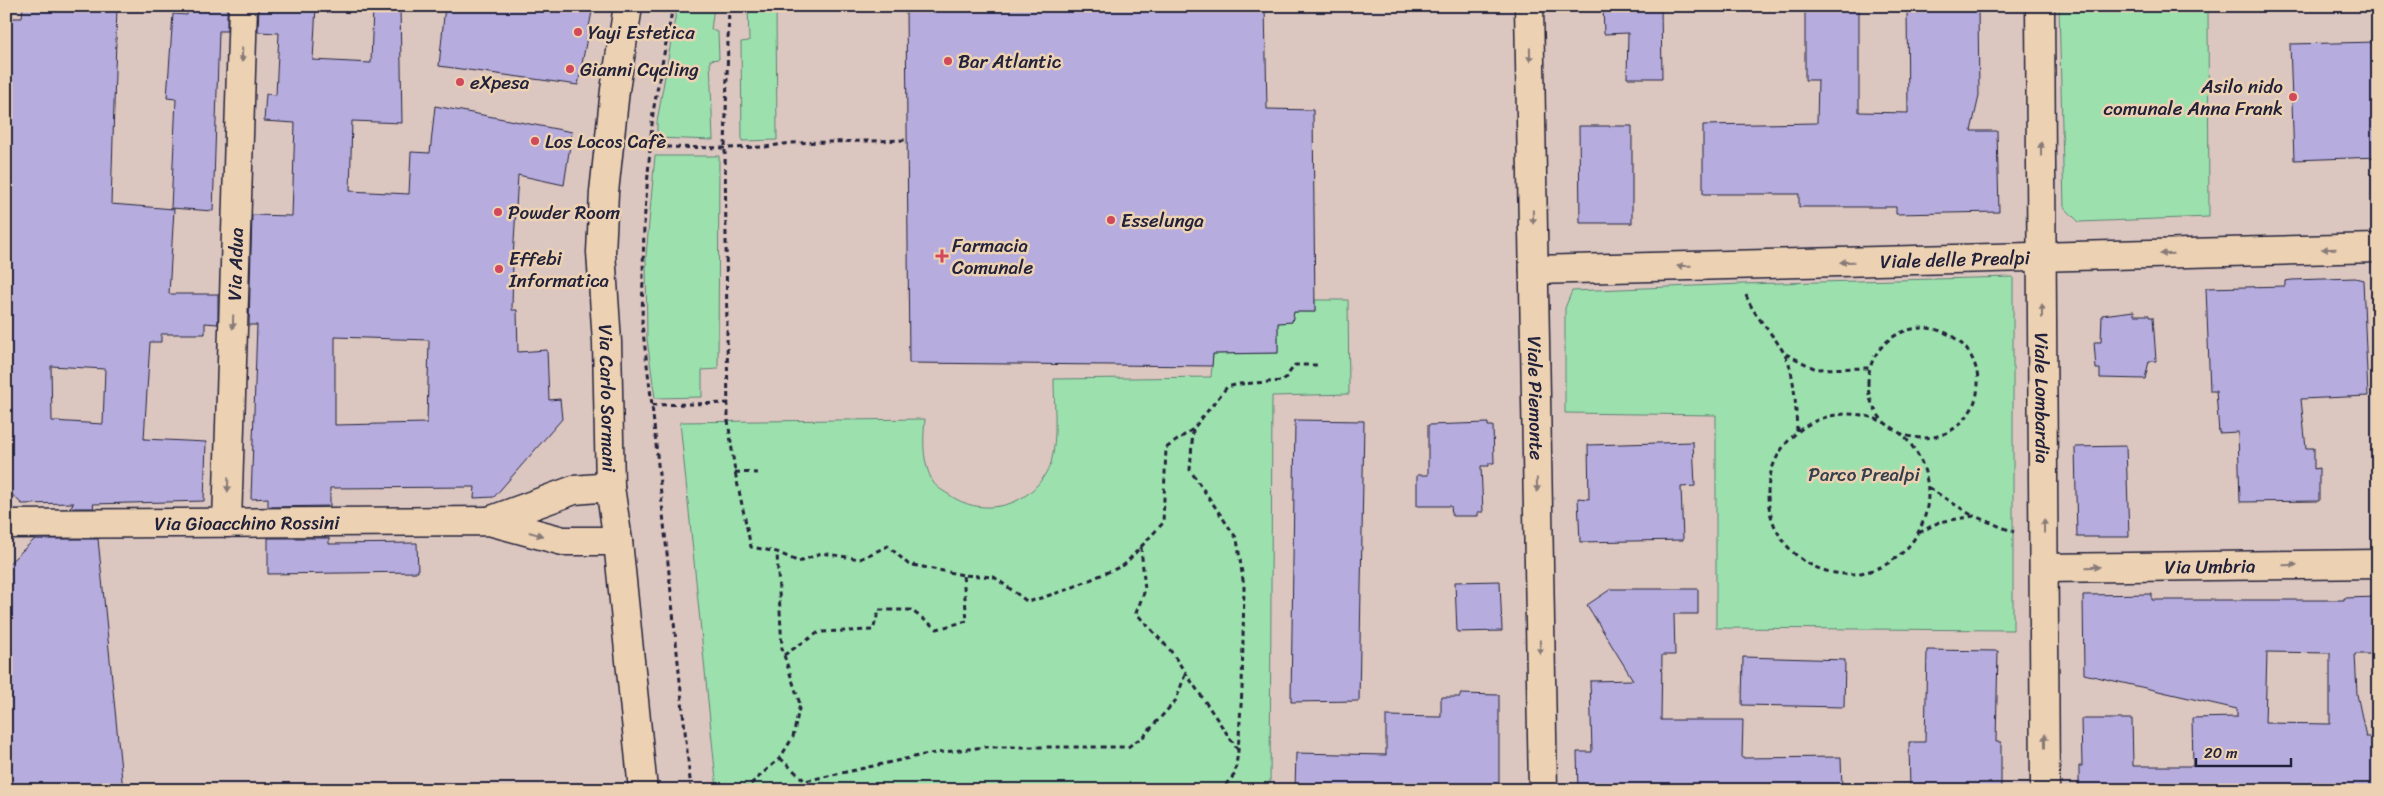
<svg xmlns="http://www.w3.org/2000/svg" width="2384" height="796" viewBox="0 0 2384 796" font-family="Sriracha,sans-serif">
  <rect width="100%" height="100%" fill="#dcc6c0"/>
  <filter id="ink" filterUnits="userSpaceOnUse"><feTurbulence type="fractalNoise" baseFrequency=".02" numOctaves="2"/><feDisplacementMap in="SourceGraphic" scale="10" xChannelSelector="R" yChannelSelector="G"/><feConvolveMatrix kernelMatrix="1 2 1 2 8 2 1 2 1" color-interpolation-filters="sRGB"/></filter>
  <g filter="url(#ink)">
    <path fill="#9ce1ad" stroke="#5f8274" d="M 714,6 L 711,30 L 718,32 L 719,59 L 710,60 L 713,140 L 657,138 L 657,122 L 677,7 Z
      M 748,6 L 776,6 L 777,140 L 742,141 L 741,42 L 749,41 Z
      M 2059,6 L 2208,6 L 2209,217 L 2079,222 L 2064,207 Z
      M 655,156 L 719,156 L 718,369 L 702,370 L 702,397 L 655,398 L 647,339 L 646,256 Z
      M 2013,277 L 2013,630 L 1716,628 L 1716,415 L 1565,413 L 1565,308 L 1572,291 L 1742,284 Z
      M 1315,300 L 1348,300 L 1349,394 L 1272,396 L 1270,790 L 717,790 L 680,422 L 925,419 C 923,441 922,462 933,482 C 936,487 943,491 948,494 C 979,517 1024,509 1044,476 C 1046,472 1050,467 1051,463 C 1058,437 1054,405 1054,379 L 1211,377 L 1213,354 L 1278,353 L 1278,323 L 1292,322 L 1294,312 L 1315,312 Z"/>
    <path fill="#b6adde" stroke="#22223b" fill-rule="evenodd" d="M 23,6 L 117,6 L 111,204 L 174,209 L 169,294 L 218,294 L 218,324 L 205,323 L 205,334 L 161,334 L 161,342 L 150,342 L 144,439 L 206,442 L 204,501 L 93,504 L 94,508 L 69,508 L 74,503 L 22,504 L 6,489 L 6,18 L 22,18 ZM 51,366 L 105,369 L 103,424 L 52,421 Z
      M 188,6 L 227,6 L 227,31 L 219,31 L 213,211 L 171,208 L 176,99 L 167,98 L 173,14 L 187,15 Z
      M 259,6 L 316,6 L 313,60 L 371,63 L 373,6 L 400,6 L 402,123 L 352,121 L 350,191 L 409,194 L 411,152 L 430,153 L 435,106 L 572,132 L 564,185 L 518,175 L 513,258 L 512,310 L 517,310 L 518,352 L 547,350 L 549,400 L 560,399 L 562,419 L 494,497 L 474,498 L 475,487 L 330,488 L 330,506 L 268,507 L 268,498 L 251,499 L 257,325 L 249,325 L 252,215 L 292,216 L 295,123 L 264,121 L 266,94 L 276,95 L 279,33 L 258,32 ZM 335,337 L 429,340 L 427,423 L 335,425 Z
      M 445,6 L 593,6 L 578,85 L 439,66 Z
      M 906,6 L 1265,6 L 1267,109 L 1313,110 L 1315,312 L 1294,312 L 1292,322 L 1278,323 L 1278,353 L 1213,354 L 1212,366 L 909,363 Z
      M 1603,6 L 1661,6 L 1662,78 L 1627,78 L 1628,33 L 1604,34 Z
      M 1805,6 L 1859,6 L 1859,112 L 1908,113 L 1907,6 L 1978,6 L 1979,96 L 1971,131 L 1997,131 L 1999,212 L 1896,214 L 1896,207 L 1799,207 L 1799,194 L 1703,194 L 1703,125 L 1817,123 L 1818,80 L 1805,80 Z
      M 2378,42 L 2378,157 L 2294,160 L 2290,44 Z
      M 1579,126 L 1632,126 L 1632,223 L 1580,223 Z
      M 2355,278 L 2363,280 L 2368,396 L 2301,399 L 2306,448 L 2314,448 L 2314,469 L 2319,468 L 2319,501 L 2240,502 L 2238,432 L 2219,433 L 2216,391 L 2210,391 L 2206,288 L 2285,286 L 2285,281 L 2292,280 Z
      M 2134,311 L 2134,315 L 2149,315 L 2149,317 L 2153,317 L 2156,361 L 2149,361 L 2145,379 L 2100,378 L 2100,369 L 2096,369 L 2094,342 L 2101,342 L 2102,315 Z
      M 1295,420 L 1364,421 L 1359,701 L 1291,702 Z
      M 1488,423 L 1488,426 L 1493,426 L 1494,463 L 1489,463 L 1489,466 L 1481,466 L 1483,512 L 1478,512 L 1478,516 L 1452,516 L 1451,506 L 1417,506 L 1417,475 L 1428,475 L 1428,425 Z
      M 1693,442 L 1695,486 L 1681,487 L 1683,540 L 1580,542 L 1578,498 L 1589,499 L 1588,445 Z
      M 2126,446 L 2129,537 L 2077,537 L 2075,447 Z
      M 268,538 L 329,538 L 329,544 L 417,543 L 418,572 L 268,574 Z
      M 35,539 L 98,539 L 123,790 L 6,790 L 6,566 Z
      M 1500,581 L 1502,631 L 1457,632 L 1455,582 Z
      M 1611,589 L 1698,589 L 1698,614 L 1674,614 L 1675,655 L 1662,655 L 1661,720 L 1743,720 L 1742,758 L 1841,757 L 1842,790 L 1578,790 L 1577,752 L 1592,752 L 1590,681 L 1633,680 L 1587,605 Z
      M 2152,594 L 2152,600 L 2344,600 L 2344,598 L 2378,597 L 2378,654 L 2355,654 L 2357,694 L 2366,737 L 2378,737 L 2378,790 L 2079,790 L 2079,766 L 2082,766 L 2081,719 L 2132,719 L 2133,766 L 2193,766 L 2192,718 L 2237,717 L 2237,709 L 2084,674 L 2083,595 ZM 2267,652 L 2330,653 L 2330,724 L 2265,723 Z
      M 1927,650 L 1998,651 L 1996,742 L 2001,742 L 2001,790 L 1910,790 L 1909,742 L 1925,742 Z
      M 1743,657 L 1845,660 L 1844,707 L 1742,705 Z
      M 1460,694 L 1499,695 L 1499,790 L 1295,790 L 1296,753 L 1386,755 L 1386,716 L 1441,717 L 1441,697 L 1460,697 Z"/>
    <g fill="none" stroke-linecap="round" stroke-linejoin="round">
      <g stroke="#22223b" stroke-width="31">
        <g id="minor">
          <path id="s1" d="M 1529,6 L 1543,790"/>
          <path id="s2" d="M 2040,6 L 2045,790"/>
          <path id="s3" d="M 1534,270 L 2378,248"/>
          <path d="M 489,521 L 574,490 L 610,487"/>
          <path id="s4" d="M 227,523 L 243,6"/>
          <path id="s5" d="M 6,524 L 489,521 L 563,541 L 618,541"/>
          <path id="s6" d="M 2044,568 L 2378,564"/>
        </g>
      </g>
      <g stroke="#22223b" stroke-width="31">
        <g id="major">
          <path id="s7" d="M 628,6 L 615,90 L 604,192 L 601,252 L 607,342 L 610,487 L 618,541 L 643,790"/>
        </g>
      </g>
      <path stroke="#22223b" stroke-width="3" stroke-dasharray="5 4" stroke-linecap="butt" d="M 673,6 L 653,112 L 644,224 L 642,324 L 652,405 L 691,790
        M 729,6 L 725,148 L 728,420 L 735,472 L 751,547 L 777,552 L 799,562 L 821,553 L 860,559 L 888,546 L 908,564 L 963,575 L 994,577 L 1028,602 L 1069,589 L 1124,565 L 1163,523 L 1166,448 L 1193,429 L 1227,387 L 1239,384 L 1283,381 L 1295,365 L 1318,365
        M 666,147 L 725,148 L 765,147 L 790,143 L 907,140
        M 1746,295 C 1754,317 1772,332 1784,353 C 1795,370 1796,411 1797,432
        M1868 383a55 55 0 1 1 110 0a55 55 0 1 1-110 0Z
        M 1786,354 L 1816,369 L 1870,368
        M 652,405 L 730,403
        M1768 494a80 80 0 1 1 160 0a80 80 0 1 1-160 0Z
        M 1193,430 L 1190,470 L 1237,539 L 1244,587 L 1242,690 L 1238,751 L 1235,774 L 1221,790
        M 735,472 L 758,473
        M 1929,488 L 1973,516
        M 1919,533 L 1939,522 L 1974,516 L 2014,532
        M 1141,547 L 1145,590 L 1136,613 L 1170,650 L 1238,750
        M 784,655 L 819,632 L 873,630 L 879,610 L 911,610 L 937,629 L 967,621 L 963,575
        M 780,758 L 805,781 L 928,754 L 984,747 L 1128,747 L 1144,736 L 1176,700 L 1186,672
        M 744,790 L 780,758 L 793,737 L 800,704 L 782,649 L 777,553"/>
      <use href="#minor" stroke="#ecd1b3" stroke-width="28"/>
      <use href="#major" stroke="#ecd1b3" stroke-width="28"/>
    </g>
    <defs><path id="oneway-solid" d="M-6-.8H1V-3.2L6.5 0L1 3.2V.8H-6Z" transform="scale(1.25)"/></defs>
    <g fill="#877a77">
      <use href="#oneway-solid" transform="translate(242 55) rotate(92)"/>
      <use href="#oneway-solid" transform="translate(1530 55) rotate(89)"/>
      <use href="#oneway-solid" transform="translate(2041 149) rotate(-90)"/>
      <use href="#oneway-solid" transform="translate(1533 217) rotate(89)"/>
      <use href="#oneway-solid" transform="translate(2329 249) rotate(178)"/>
      <use href="#oneway-solid" transform="translate(2167 254) rotate(179)"/>
      <use href="#oneway-solid" transform="translate(1847 262) rotate(178)"/>
      <use href="#oneway-solid" transform="translate(1684 266) rotate(179)"/>
      <use href="#oneway-solid" transform="translate(2042 311) rotate(-90)"/>
      <use href="#oneway-solid" transform="translate(233 322) rotate(92)"/>
      <use href="#oneway-solid" transform="translate(228 485) rotate(92)"/>
      <use href="#oneway-solid" transform="translate(1537 485) rotate(89)"/>
      <use href="#oneway-solid" transform="translate(2044 526) rotate(-90)"/>
      <use href="#oneway-solid" transform="translate(536 534) rotate(16)"/>
      <use href="#oneway-solid" transform="translate(2290 565) rotate(-1)"/>
      <use href="#oneway-solid" transform="translate(2093 567) rotate(-1)"/>
      <use href="#oneway-solid" transform="translate(1540 647) rotate(89)"/>
      <use href="#oneway-solid" transform="translate(2045 741) rotate(-90)"/>
    </g>
  </g>
  <g fill="#d1495b" stroke="#ecd1b3" stroke-width="2">
    <circle cx="578" cy="32" r="5"/>
    <circle cx="948" cy="61" r="5"/>
    <circle cx="570" cy="69" r="5"/>
    <circle cx="460" cy="82" r="5"/>
    <circle cx="2293" cy="97" r="5"/>
    <circle cx="535" cy="141" r="5"/>
    <circle cx="498" cy="212" r="5"/>
    <circle cx="1111" cy="220" r="5"/>
    <path d="M939.5 248.5h5v5h5v5h-5v5h-5v-5h-5v-5h5z"/>
    <circle cx="499" cy="269" r="5"/>
  </g>
  <g text-anchor="middle" stroke-width="5" stroke-linejoin="round" paint-order="stroke">
    <g font-size="19" fill="#22223b" stroke="#ecd1b3" text-anchor="start">
      <text x="588" y="39">Yayi Estetica</text>
      <text x="958" y="68">Bar Atlantic</text>
      <text x="580" y="76">Gianni Cycling</text>
      <text x="470" y="89">eXpesa</text>
      <text x="2283" y="93" text-anchor="end">Asilo nido<tspan x="2283" dy="22">comunale Anna Frank</tspan></text>
      <text x="545" y="148">Los Locos Cafè</text>
      <text x="508" y="219">Powder Room</text>
      <text x="1121" y="227">Esselunga</text>
      <text x="952" y="252">Farmacia<tspan x="952" dy="22">Comunale</tspan></text>
      <text x="509" y="265">Effebi<tspan x="509" dy="22">Informatica</tspan></text>
    </g>
    <g font-size="19" fill="#22223b" stroke="#ecd1b3">
      <text dy="7" stroke="none"><textPath href="#s3" startOffset="421">Viale delle Prealpi</textPath></text>
      <text dy="7" stroke="none"><textPath href="#s4" startOffset="259">Via Adua</textPath></text>
      <text dy="7" stroke="none"><textPath href="#s7" startOffset="394">Via Carlo Sormani</textPath></text>
      <text dy="7" stroke="none"><textPath href="#s1" startOffset="392">Viale Piemonte</textPath></text>
      <text dy="7" stroke="none"><textPath href="#s2" startOffset="392">Viale Lombardia</textPath></text>
      <text dy="7" stroke="none"><textPath href="#s5" startOffset="241">Via Gioacchino Rossini</textPath></text>
      <text dy="7" stroke="none"><textPath href="#s6" startOffset="166">Via Umbria</textPath></text>
    </g>
    <g font-size="19" fill="#343f4c" stroke="#ecd1b3">
      <text x="1864" y="481">Parco Prealpi</text>
    </g>
  </g>
  <rect width="2384" height="796" fill="none" stroke="#ecd1b3" stroke-width="25"/>
  <rect x="12" y="12" width="2359" height="771" fill="none" stroke="#22223b" stroke-width="2" filter="url(#ink)"/>
  <path d="M2196 758v8h95v-8" fill="none" stroke="#22223b" stroke-width="2.5"/>
  <text x="2204" y="758" font-size="15" fill="#22223b" stroke="#ecd1b3" stroke-width="4" paint-order="stroke">20 m</text>
</svg>
